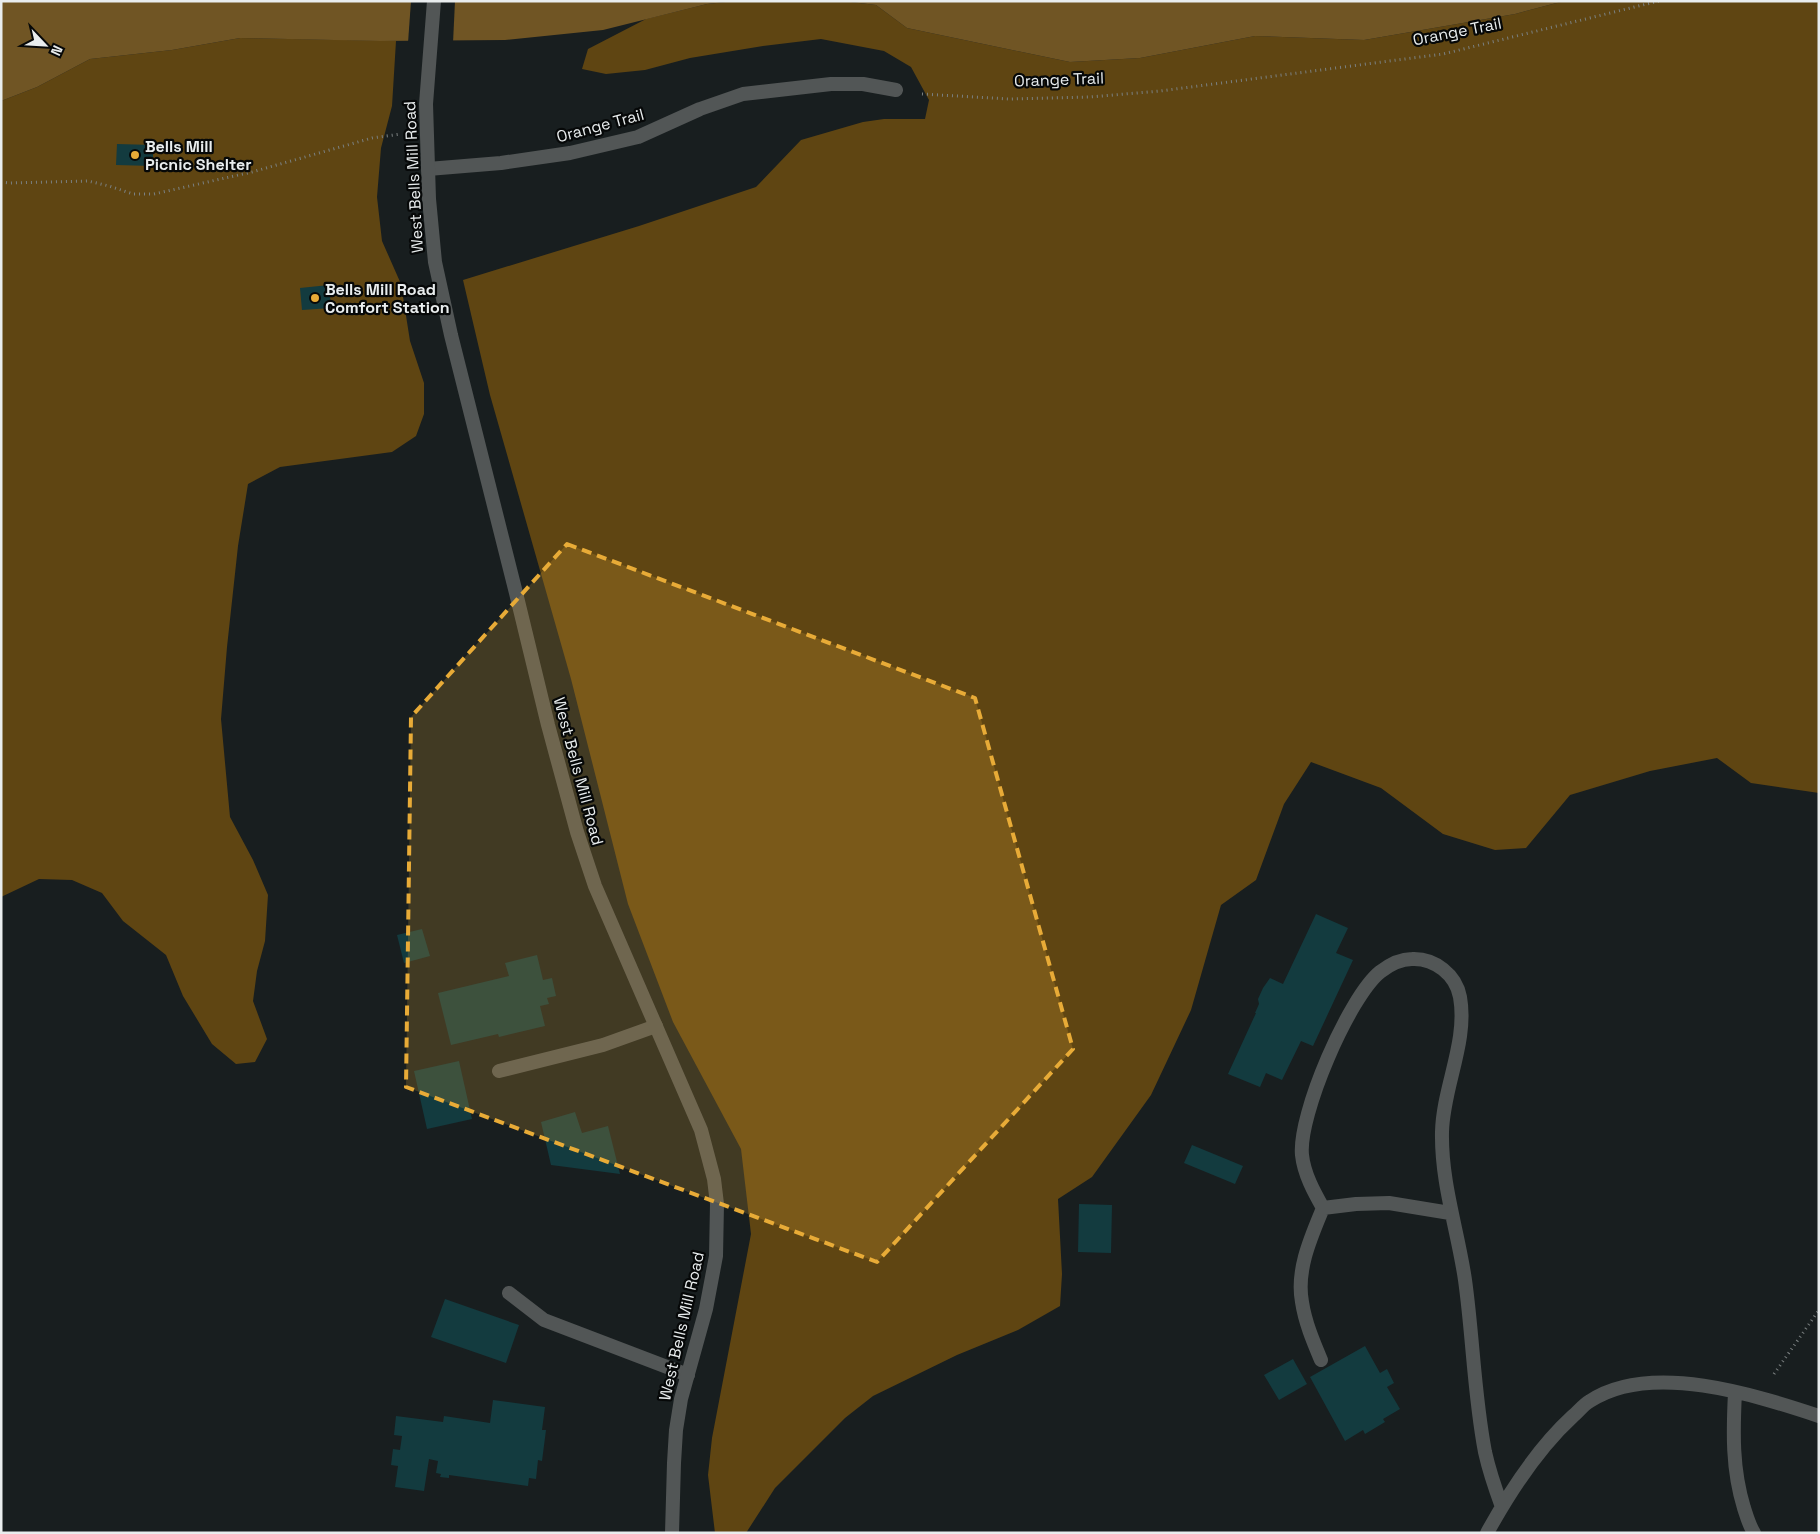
<svg xmlns="http://www.w3.org/2000/svg" width="1820" height="1534" viewBox="0 0 1820 1534" font-family="'Space Grotesk',sans-serif">
  <rect width="100%" height="100%" fill="#181e1f"/>
  <path fill="#5f4512" d="M 734,1 L 843,1 L 876,5 L 907,28 L 1070,62 L 1140,58 L 1255,36 L 1364,40 L 1515,14 L 1564,1 L 1819,1 L 1819,793 L 1751,783 L 1717,758 L 1650,771 L 1570,795 L 1526,848 L 1495,850 L 1443,834 L 1381,788 L 1311,762 L 1284,804 L 1256,880 L 1221,905 L 1191,1010 L 1151,1095 L 1092,1177 L 1058,1199 L 1062,1274 L 1060,1306 L 1018,1330 L 957,1355 L 873,1396 L 845,1418 L 775,1488 L 746,1533 L 715,1533 L 708,1475 L 712,1438 L 751,1234 L 741,1149 L 673,1022 L 628,904 L 571,679 L 490,395 L 463,280 L 639,226 L 756,187 L 801,140 L 863,122 L 884,119 L 925,119 L 929,100 L 911,67 L 884,51 L 821,39 L 763,46 L 690,58 L 645,70 L 606,74 L 582,69 L 588,49 L 646,19 L 707,4 Z
    M 240,38 L 396,41 L 392,106 L 381,148 L 377,197 L 382,241 L 401,284 L 410,341 L 424,383 L 424,414 L 416,436 L 392,452 L 280,467 L 248,484 L 238,546 L 227,647 L 221,719 L 230,817 L 253,860 L 268,895 L 265,941 L 257,971 L 253,1001 L 267,1039 L 255,1062 L 236,1064 L 212,1044 L 183,996 L 166,955 L 123,921 L 102,893 L 72,880 L 39,879 L 1,897 L 1,101 L 37,87 L 90,59 L 172,50 Z"/>
  <path fill="#705524" d="M 1,1 L 734,1 L 707,4 L 603,30 L 505,40 L 380,41 L 240,38 L 172,50 L 90,59 L 37,87 L 1,101 Z
    M 843,1 L 1564,1 L 1515,14 L 1364,40 L 1255,36 L 1140,58 L 1070,62 L 907,28 L 876,5 Z"/>
  <path fill="#181e1f" d="M 411,1 L 455,1 L 453,43 L 408,43 Z"/>
  <path fill="#133b3f" d="M 117,144 L 153,145 L 153,166 L 116,165 Z
    M 329,285 L 331,308 L 302,310 L 300,288 Z
    M 1316,914 L 1348,928 L 1336,953 L 1353,960 L 1313,1046 L 1301,1041 L 1282,1080 L 1266,1073 L 1260,1087 L 1228,1074 L 1256,1013 L 1255,1013 L 1259,1004 L 1258,999 L 1263,988 L 1270,978 L 1283,984 Z
    M 422,929 L 430,956 L 404,963 L 397,935 Z
    M 537,955 L 543,980 L 552,978 L 556,996 L 547,998 L 549,1004 L 540,1006 L 545,1026 L 499,1037 L 498,1034 L 451,1045 L 438,993 L 509,976 L 505,963 Z
    M 459,1061 L 472,1119 L 427,1129 L 414,1071 Z
    M 575,1112 L 582,1133 L 608,1126 L 620,1174 L 551,1165 L 541,1122 Z
    M 1192,1145 L 1243,1166 L 1235,1184 L 1184,1163 Z
    M 1079,1204 L 1112,1205 L 1111,1253 L 1078,1252 Z
    M 445,1299 L 519,1325 L 506,1363 L 431,1337 Z
    M 1365,1346 L 1380,1373 L 1387,1369 L 1394,1383 L 1387,1387 L 1400,1409 L 1383,1419 L 1385,1422 L 1365,1434 L 1363,1430 L 1345,1441 L 1310,1377 Z
    M 1293,1359 L 1307,1384 L 1279,1400 L 1264,1375 Z
    M 493,1400 L 545,1407 L 542,1430 L 546,1430 L 542,1461 L 538,1460 L 536,1479 L 529,1478 L 528,1486 L 449,1475 L 449,1478 L 440,1477 L 441,1474 L 436,1473 L 438,1461 L 429,1459 L 424,1491 L 395,1487 L 398,1466 L 391,1465 L 393,1449 L 400,1450 L 402,1436 L 394,1435 L 396,1416 L 443,1422 L 444,1416 L 490,1423 Z"/>
  <g fill="none" stroke-linecap="round" stroke-linejoin="round">
    <path stroke="#7b8081" stroke-width="3" stroke-dasharray="1 4" stroke-linecap="butt" d="M 922,94 L 1009,99 L 1090,97 L 1160,91 L 1443,54 L 1659,1
      M 1,182 L 10,183 L 88,181 L 109,186 L 133,194 L 154,194 L 252,172 L 372,138 L 401,134
      M 1774,1374 L 1819,1310"/>
    <path stroke="#525656" stroke-width="14" d="M 428,169 L 501,163 L 570,153 L 638,137 L 700,109 L 743,94 L 831,84 L 863,84 L 896,90
      M 499,1071 L 603,1045 L 656,1026
      M 1323,1208 L 1356,1204 L 1389,1203 L 1450,1213
      M 509,1293 L 544,1320 L 688,1375
      M 1321,1360 C 1313,1341 1305,1322 1302,1302 C 1296,1270 1311,1237 1323,1208 C 1314,1192 1304,1174 1302,1155 C 1298,1115 1349,997 1380,972 C 1389,965 1401,959 1412,959 C 1435,958 1456,975 1460,997 C 1468,1042 1443,1087 1442,1132 C 1441,1183 1458,1231 1465,1280 C 1473,1337 1474,1395 1485,1452 C 1489,1470 1495,1488 1502,1507
      M 1735,1392 C 1733,1432 1732,1469 1744,1508 C 1747,1517 1749,1525 1754,1533
      M 1487,1533 C 1510,1491 1537,1449 1573,1416 C 1578,1412 1583,1405 1590,1401 C 1651,1361 1755,1395 1819,1416"/>
    <path stroke="#525656" stroke-width="14" d="M 434,1 L 426,104 L 429,199 L 435,262 L 451,335 L 516,593 L 548,725 L 577,832 L 595,886 L 701,1130 L 714,1179 L 717,1204 L 716,1256 L 706,1309 L 681,1399 L 676,1430 L 674,1463 L 672,1533"/>
  </g>
  <path fill="#e8ab37" fill-opacity="0.2" stroke="#e8ab37" stroke-width="4" stroke-dasharray="10 6" stroke-linejoin="round" d="M 567,544 L 975,698 L 1073,1049 L 877,1262 L 406,1087 L 411,717 Z"/>
  <g fill="#e8ab37" stroke="#060808" stroke-width="2">
    <circle cx="135" cy="155" r="5"/>
    <circle cx="315" cy="298" r="5"/>
  </g>
  <g text-anchor="middle" stroke-width="4.5" stroke-linejoin="round" paint-order="stroke">
    <g font-size="16" fill="#e9edee" stroke="#060808">
      <text transform="translate(1457 31) rotate(-11)" y="6">Orange Trail</text>
      <text transform="translate(1059 79) rotate(-2)" y="6">Orange Trail</text>
      <text transform="translate(600 125) rotate(-15)" y="6">Orange Trail</text>
      <text transform="translate(413 177) rotate(-93)" y="6">West Bells Mill Road</text>
      <text transform="translate(579 771) rotate(75)" y="6">West Bells Mill Road</text>
      <text transform="translate(681 1326) rotate(-77)" y="6">West Bells Mill Road</text>
    </g>
    <g font-size="16" font-weight="bold" fill="#e9edee" stroke="#060808" text-anchor="start">
      <text x="145" y="152">Bells Mill<tspan x="145" dy="18">Picnic Shelter</tspan></text>
      <text x="325" y="295">Bells Mill Road<tspan x="325" dy="18">Comfort Station</tspan></text>
    </g>
  </g>
  <rect width="1820" height="1534" fill="none" stroke="#e9edee" stroke-width="5"/>
  <g transform="translate(45 45) rotate(115)" stroke="#060808" stroke-width="4" paint-order="stroke">
  <path d="M0-4L9 19L0 12L-9 19Z" fill="#e9edee"/>
  <text y="-8" font-size="14" font-weight="bold" text-anchor="middle" fill="#e9edee">N</text>
  </g>
</svg>
